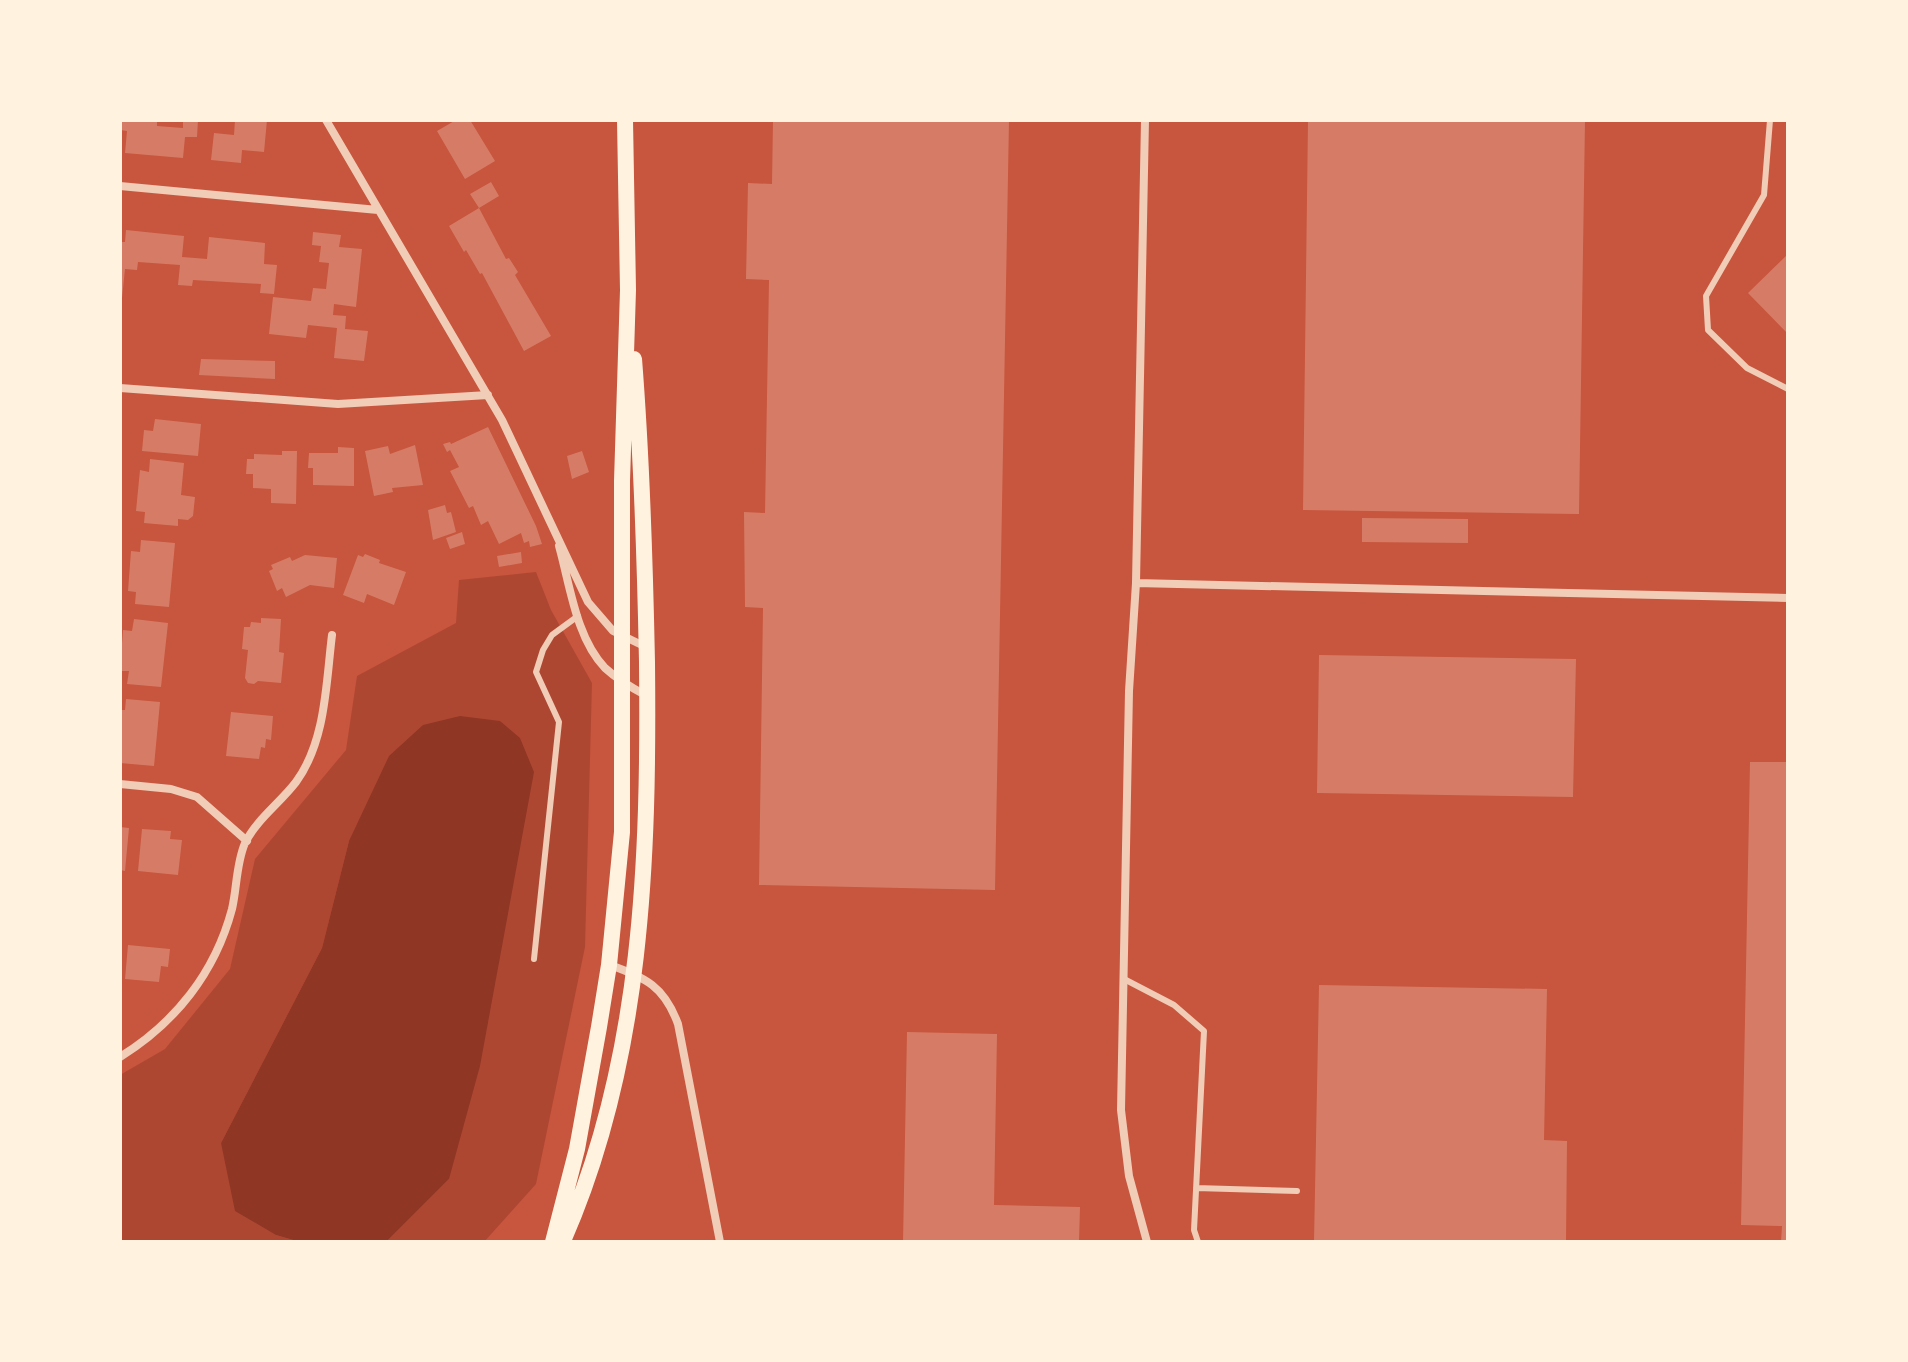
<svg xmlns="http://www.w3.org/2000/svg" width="1908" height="1362" viewBox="0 0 1908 1362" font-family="'Open Sans',sans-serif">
  <rect width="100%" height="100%" fill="#c8553d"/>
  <path fill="#ae4732" d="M 536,572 L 551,610 L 592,683 L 585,947 L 536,1184 L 484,1242 L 386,1242 L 449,1179 L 349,841 L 322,948 L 221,1143 L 276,1235 L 300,1242 L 120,1242 L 120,1075 L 165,1049 L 230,969 L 255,859 L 346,750 L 357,676 L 456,623 L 459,580 Z"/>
  <path fill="#8f3625" d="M 460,716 L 500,721 L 520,738 L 534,772 L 480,1066 L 449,1179 L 386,1242 L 300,1242 L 276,1235 L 235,1211 L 221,1143 L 322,948 L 349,841 L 389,756 L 423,725 Z"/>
  <path fill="#d67c66" d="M 120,120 L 157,120 L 157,126 L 183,128 L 183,120 L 198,120 L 197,137 L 185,137 L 183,158 L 125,153 L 127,131 L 120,130 Z
    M 235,120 L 267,120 L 264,152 L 242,150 L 241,163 L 211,160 L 214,133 L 234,135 Z
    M 456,120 L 470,120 L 495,161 L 465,179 L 437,131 Z
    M 773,120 L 1009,120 L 995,890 L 759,885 L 763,608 L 745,607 L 744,512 L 765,513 L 769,280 L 746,279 L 748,183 L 772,184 Z
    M 1308,120 L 1585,120 L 1579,514 L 1303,510 Z
    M 491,182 L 499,196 L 479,208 L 470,194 Z
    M 479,208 L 506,259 L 509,258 L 518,272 L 515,275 L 551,336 L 524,351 L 482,273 L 480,274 L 466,250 L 464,252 L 449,226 Z
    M 126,230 L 184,236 L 182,257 L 195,258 L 207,259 L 209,237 L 265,243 L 264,264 L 277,265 L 274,294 L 260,293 L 261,284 L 193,280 L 192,286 L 178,285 L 180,265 L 138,262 L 137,270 L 125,269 L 122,298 L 120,298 L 120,242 L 125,242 Z
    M 313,232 L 341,235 L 339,247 L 362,249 L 356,307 L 334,304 L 333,315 L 346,316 L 345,329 L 368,331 L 364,361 L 334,358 L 337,328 L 308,325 L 306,338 L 269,334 L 273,297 L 311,301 L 313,288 L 326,289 L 329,263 L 319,262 L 321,246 L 312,245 Z
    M 1788,254 L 1788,334 L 1748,293 Z
    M 201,359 L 275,361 L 275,379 L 199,375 Z
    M 155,419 L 201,424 L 198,456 L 142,451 L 144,430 L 153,431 Z
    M 488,427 L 536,526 L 542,544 L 530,547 L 529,541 L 524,543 L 521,533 L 499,544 L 488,521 L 481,525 L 473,506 L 469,508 L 450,471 L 459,467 L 450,450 L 447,452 L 443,444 L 450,442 L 451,444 Z
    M 415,445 L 423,485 L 392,488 L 393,492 L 374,496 L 365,451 L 388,446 L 390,454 Z
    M 338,447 L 354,448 L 354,486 L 313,485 L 313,468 L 308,468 L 309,453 L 338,453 Z
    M 282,451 L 297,451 L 296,504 L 271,503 L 271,489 L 253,488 L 253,474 L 246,474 L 247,459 L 254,459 L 254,454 L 282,455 Z
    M 582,451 L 589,472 L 572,479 L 567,456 Z
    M 150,459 L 184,463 L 181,495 L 195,497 L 193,516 L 188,520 L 178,519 L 178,526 L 144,523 L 145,512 L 136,511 L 140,470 L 149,472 Z
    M 445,505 L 447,513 L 451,512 L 456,532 L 433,540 L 428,510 Z
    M 1362,518 L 1468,519 L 1468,543 L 1362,542 Z
    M 462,532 L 465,544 L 450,549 L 446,538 Z
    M 141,540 L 175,543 L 169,607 L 135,604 L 136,592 L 128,591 L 131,551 L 140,552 Z
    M 521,552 L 522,563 L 499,567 L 497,556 Z
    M 365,554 L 380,560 L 379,563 L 406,572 L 394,605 L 367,594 L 364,603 L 343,595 L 358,555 L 363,557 Z
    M 305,555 L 337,558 L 334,588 L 310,585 L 286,597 L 282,588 L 277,591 L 269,571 L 273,569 L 271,565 L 290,557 L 292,561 Z
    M 261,618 L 281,619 L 279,652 L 284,653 L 281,683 L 258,681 L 254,684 L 248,683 L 245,678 L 248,650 L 242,649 L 244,627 L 250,627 L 251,622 L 261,623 Z
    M 134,619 L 168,623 L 161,687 L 127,684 L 129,671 L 120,671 L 123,630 L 132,631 Z
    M 1319,655 L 1576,659 L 1573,797 L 1317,793 Z
    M 126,699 L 160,702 L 154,766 L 120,763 L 120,710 L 125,710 Z
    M 231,712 L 273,716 L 271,740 L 266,739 L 265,748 L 261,747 L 259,759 L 226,756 Z
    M 1750,762 L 1788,762 L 1788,1242 L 1781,1242 L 1782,1226 L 1741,1225 Z
    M 120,827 L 129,828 L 125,871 L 120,870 Z
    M 142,829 L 171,831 L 170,839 L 182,840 L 178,875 L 138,871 Z
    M 128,945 L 170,949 L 168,967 L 161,966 L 159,982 L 125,979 Z
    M 1319,985 L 1547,989 L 1544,1140 L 1567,1141 L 1566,1242 L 1314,1242 Z
    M 907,1032 L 997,1034 L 994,1205 L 1080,1207 L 1079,1242 L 903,1242 Z"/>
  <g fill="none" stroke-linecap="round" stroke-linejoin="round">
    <path stroke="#f1ccb7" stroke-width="6" d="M 1770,120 L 1764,195 L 1706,296 L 1708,330 L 1747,368 L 1788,389
      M 534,959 L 559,722 L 536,672 L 543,650 L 552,635 L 578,616
      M 1124,979 L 1174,1005 L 1204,1031 L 1194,1230 L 1198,1242
      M 1196,1188 L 1297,1191"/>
    <path stroke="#f1ccb7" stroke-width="8" d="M 326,120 L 502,420 L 588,602 L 613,631 L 646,647
      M 1145,120 L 1136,583 L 1129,691 L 1121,1110 L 1129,1176 L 1147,1242
      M 120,186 L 378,210
      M 120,388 L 338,404 L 488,395
      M 559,546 C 570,585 576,638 605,668 C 618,680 632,688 647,696
      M 1136,583 L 1788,598
      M 120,784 L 171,789 L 197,797 L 247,841
      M 610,965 C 646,978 664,986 678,1024 L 720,1242
      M 120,1057 C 175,1023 215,973 232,909 C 237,888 236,864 245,843 C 257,819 280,803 296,782 C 326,741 326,683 332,635"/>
    <path stroke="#fff3e0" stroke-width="16" d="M 563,1241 C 643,1059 649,858 647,662 C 645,562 642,460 634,359
      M 553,1242 L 577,1149 L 599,1027 L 609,965 L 622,832 L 622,481 L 628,290 L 625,120"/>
  </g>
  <rect width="1908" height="1362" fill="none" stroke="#fff3e0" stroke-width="244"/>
</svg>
